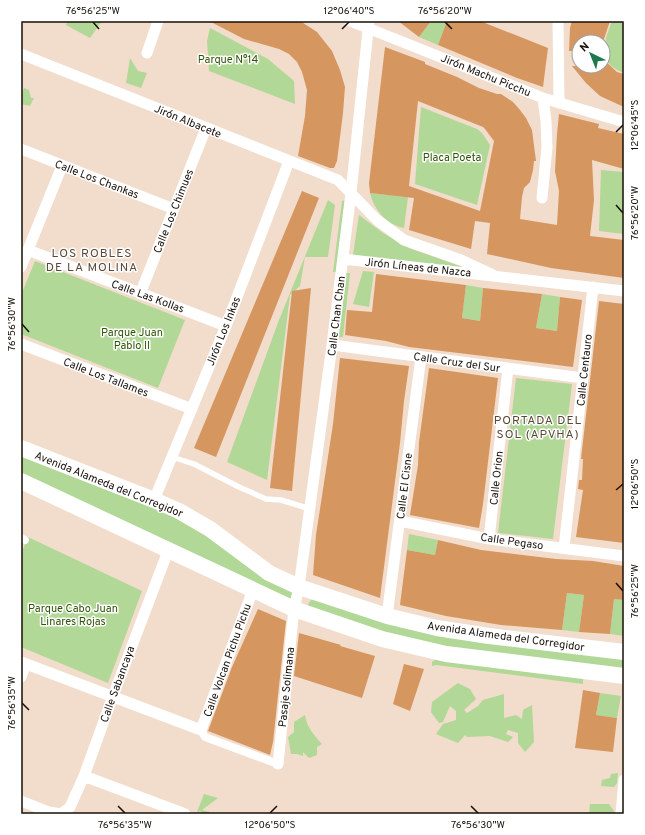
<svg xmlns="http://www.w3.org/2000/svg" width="645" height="835" viewBox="0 0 645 835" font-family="Overpass,sans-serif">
  <rect width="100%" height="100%" fill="#f2dccb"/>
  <path fill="#b1d897" d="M 68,21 L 102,21 L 90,38 L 66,25 Z
    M 431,21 L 447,21 L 438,45 L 419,37 Z
    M 612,21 L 624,21 L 624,73 C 595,62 604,43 612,21 Z
    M 210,28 L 268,59 L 294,81 L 295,104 L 209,71 L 207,41 Z
    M 130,58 L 138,71 L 147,73 L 141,88 L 126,83 Z
    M 24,88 L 29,90 L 31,98 L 34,98 L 30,106 L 21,104 L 21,96 Z
    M 421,107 L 477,129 L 482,133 L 490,145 L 477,205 L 415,184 Z
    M 601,170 L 624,172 L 624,234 L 599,231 Z
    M 370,193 L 408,197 L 404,228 C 387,225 374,210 370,193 Z
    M 328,200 L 335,205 L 328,257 L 305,257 L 300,286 L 290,295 L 267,480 L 227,462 L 279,320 Z
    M 345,200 L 336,272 L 333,272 L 342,201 Z
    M 359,215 L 383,233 L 409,248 L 468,269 L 353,255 Z
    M 35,261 L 185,320 L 158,388 L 21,334 L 21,295 Z
    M 363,271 L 374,272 L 369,307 L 353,304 Z
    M 346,273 L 350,273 L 343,337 L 338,337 Z
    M 466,285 L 483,288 L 480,321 L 462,318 Z
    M 542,294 L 560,297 L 557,331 L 536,328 Z
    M 516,378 L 572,384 L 553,539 L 498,533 Z
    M 21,454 L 168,511 L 293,591 L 292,595 L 290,599 L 21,475 Z
    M 409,534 L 438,540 L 435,555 L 407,550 Z
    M 28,537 L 142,591 L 108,683 L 21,647 L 21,554 Z
    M 567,593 L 584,595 L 579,632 L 562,630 Z
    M 314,599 L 620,658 L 624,662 L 624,667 L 621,669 L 453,650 L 394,637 L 309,608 L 308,604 L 311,600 Z
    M 614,599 L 624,600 L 624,636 L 610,634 Z
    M 437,658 L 583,678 L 583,684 L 436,665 L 432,666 L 432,662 Z
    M 458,683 L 470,689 L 476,699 L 464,710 L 467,713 L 478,706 L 483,700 L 504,694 L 504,718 L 516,715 L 522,719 L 523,710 L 532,705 L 534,742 L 525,752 L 518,743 L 518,733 L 508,730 L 506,734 L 513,737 L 508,742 L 490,736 L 467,737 L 465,735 L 458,743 L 436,734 L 443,724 L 456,720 L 456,711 L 450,706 L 443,722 L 439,723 L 431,712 L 432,702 Z
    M 600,693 L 621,696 L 617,718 L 596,715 Z
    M 305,715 C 307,728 314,735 322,744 L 317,747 L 317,755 L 309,758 L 303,752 L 303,756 L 297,754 L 291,754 L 288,737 L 294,732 L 294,722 Z
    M 618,773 L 617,783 L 614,787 L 601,786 L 602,780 L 610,778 L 611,774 Z
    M 204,794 L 218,798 L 202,810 L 210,812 L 209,814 L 200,814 L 201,811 L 197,812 Z
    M 590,804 L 609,804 L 614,811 L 615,814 L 589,814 Z"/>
  <path fill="#d6965f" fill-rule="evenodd" d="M 209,21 L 300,21 L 317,32 L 332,51 L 340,70 L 345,87 L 343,113 L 337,161 L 334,168 L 330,168 L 298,156 L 305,116 L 307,90 L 302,72 L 297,62 L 289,54 L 279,49 L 244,39 Z
    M 398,21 L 431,21 L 419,37 Z
    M 447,21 L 480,21 L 548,48 L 543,87 L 517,78 L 438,45 Z
    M 572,21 L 610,21 L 603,42 L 579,42 L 579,51 L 569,51 L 570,28 Z
    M 385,47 L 425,62 L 425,64 L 457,77 L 479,88 L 497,94 L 501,94 L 513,102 L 520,110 L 526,118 L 532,130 L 536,161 L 534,161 L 533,170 L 530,182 L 524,188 L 522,197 L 520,219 L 557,225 L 559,191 L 555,171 L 557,134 L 559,114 L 599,124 L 598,128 L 624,134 L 624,169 L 592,160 L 594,200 L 590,236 L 624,240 L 624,278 L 551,268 L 487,254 L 490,223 L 475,221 L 471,249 L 409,230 L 414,198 L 370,193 L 369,183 ZM 418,101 L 483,127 L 485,129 L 494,141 L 480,211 L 409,186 Z
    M 603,59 L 617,72 L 624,74 L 624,107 L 600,96 L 586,83 L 572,66 L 603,66 Z
    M 302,191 L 319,198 L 216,457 L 194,448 Z
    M 376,274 L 466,285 L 462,318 L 480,321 L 483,288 L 542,294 L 536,328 L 557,331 L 560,297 L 582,300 L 573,367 L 409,347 L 386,341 L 345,335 L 347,310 L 372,312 Z
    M 311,288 L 292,491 L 270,488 L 292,291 Z
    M 599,301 L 624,304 L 624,543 L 576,537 L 583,490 L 578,489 L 579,480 L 582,480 L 583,459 L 581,459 Z
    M 340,358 L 409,366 L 404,401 L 400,443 L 380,598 L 313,575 L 316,535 L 333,424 Z
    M 429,368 L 498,378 L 483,504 L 479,528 L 410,515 L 418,465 L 419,442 Z
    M 438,540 L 481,550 L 556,559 L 593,561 L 624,566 L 624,600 L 614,599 L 610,634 L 579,632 L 584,595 L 567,593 L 562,630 L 501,625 L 446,616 L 400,605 L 407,550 L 435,555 Z
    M 258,609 L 286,621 L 273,742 L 270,755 L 208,731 L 232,667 Z
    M 299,633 L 341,645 L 340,646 L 375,656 L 362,698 L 294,676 Z
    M 404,664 L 424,669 L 410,711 L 393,704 Z
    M 583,690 L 600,693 L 596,715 L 617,718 L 613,752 L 575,748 Z"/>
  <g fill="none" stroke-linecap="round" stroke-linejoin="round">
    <path stroke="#fff" stroke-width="5.5" d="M 172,457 L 194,464 L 239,487 L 266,499 L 281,500 L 310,509"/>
    <path stroke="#fff" stroke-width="8" d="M 21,538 L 25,540
      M 201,730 L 205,737 L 278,764"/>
    <path stroke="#fff" stroke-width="11" d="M 350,21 L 543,98 L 624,122
      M 558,21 L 559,103
      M 147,53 L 158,21
      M 21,54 L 338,180 L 377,220 L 404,240 L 461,260 L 493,275
      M 21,149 L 174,209
      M 542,198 L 547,147 L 546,121 L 543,98
      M 28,250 L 226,326
      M 343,259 L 624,291
      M 21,267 L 62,166
      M 140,294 L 206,128
      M 21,344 L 192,409
      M 332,345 L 583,378
      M 154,500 L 226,326 L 289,161
      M 400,521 L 489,539 L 624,556
      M 489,539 L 508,368
      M 564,548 L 593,287
      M 387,616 L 421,357
      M 21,662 L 201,730 L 253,590
      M 21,677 L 26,664
      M 278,764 L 294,609 L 299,587 L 332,345 L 351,193 L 369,21
      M 84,776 L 185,814
      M 21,801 L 49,812 L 61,814
      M 61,814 L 70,807 L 84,776 L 113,696 L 168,551
      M 621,814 L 624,780"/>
    <path stroke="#fff" stroke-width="16" d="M 21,448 L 154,500 L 179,511 L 210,529 L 269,573 L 299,587 L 387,616 L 437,628 L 489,636 L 624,652
      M 21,481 L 294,609 L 382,639 L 446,654 L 624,676"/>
  </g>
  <path fill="none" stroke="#170f09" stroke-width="1.5" d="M 93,22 L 99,29M 445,22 L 452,29M 342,29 L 349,22M 616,132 L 623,125M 616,205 L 623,213M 22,324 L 29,332M 616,490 L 623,484M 616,583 L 623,591M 22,703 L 29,710M 118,806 L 125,813M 471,806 L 478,813M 270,813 L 277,806"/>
  <g text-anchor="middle" stroke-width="3" stroke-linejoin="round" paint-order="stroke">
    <g font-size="11" fill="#2e5307" stroke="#fff">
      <text x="228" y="63">Parque N°14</text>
      <text x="452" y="161">Placa Poeta</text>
      <text x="132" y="336">Parque Juan<tspan x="132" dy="13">Pablo II</tspan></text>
      <text x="73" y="612">Parque Cabo Juan<tspan x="73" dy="13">Linares Rojas</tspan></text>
    </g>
    <g font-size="11" fill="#170f09" stroke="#fff">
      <text transform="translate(486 75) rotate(22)" y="4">Jirón Machu Picchu</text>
      <text transform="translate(188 121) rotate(22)" y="4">Jirón Albacete</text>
      <text transform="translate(97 179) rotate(21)" y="4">Calle Los Chankas</text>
      <text transform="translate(173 211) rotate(-68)" y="4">Calle Los Chimues</text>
      <text transform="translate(418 267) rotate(6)" y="4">Jirón Líneas de Nazca</text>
      <text transform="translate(148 296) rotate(20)" y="4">Calle Las Kollas</text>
      <text transform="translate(336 316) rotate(-83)" y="4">Calle Chan Chan</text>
      <text transform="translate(223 331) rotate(-68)" y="4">Jirón Los Inkas</text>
      <text transform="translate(457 362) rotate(8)" y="4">Calle Cruz del Sur</text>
      <text transform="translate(584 370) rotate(-84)" y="4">Calle Centauro</text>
      <text transform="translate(106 377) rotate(21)" y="4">Calle Los Tallames</text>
      <text transform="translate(496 478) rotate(-84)" y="4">Calle Orion</text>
      <text transform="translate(109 484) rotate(22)" y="4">Avenida Alameda del Corregidor</text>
      <text transform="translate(404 486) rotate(-83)" y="4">Calle El Cisne</text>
      <text transform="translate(512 541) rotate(8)" y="4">Calle Pegaso</text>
      <text transform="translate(506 636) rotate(8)" y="4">Avenida Alameda del Corregidor</text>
      <text transform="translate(227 660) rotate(-70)" y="4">Calle Volcan Pichu Pichu</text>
      <text transform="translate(117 684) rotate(-70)" y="4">Calle Sabancaya</text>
      <text transform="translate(286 687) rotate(-84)" y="4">Pasaje Solimana</text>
    </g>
    <g font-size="12" letter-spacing="1" fill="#594739" stroke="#fff">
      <text x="92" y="257">LOS ROBLES<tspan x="92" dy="14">DE LA MOLINA</tspan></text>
      <text x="538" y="424">PORTADA DEL<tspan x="538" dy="14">SOL (APVHA)</tspan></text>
    </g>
  </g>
  <rect width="645" height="835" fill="none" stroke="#ffffff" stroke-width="44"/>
  <g transform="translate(591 54) rotate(317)"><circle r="19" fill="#ffffff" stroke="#a29f9d"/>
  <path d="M0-3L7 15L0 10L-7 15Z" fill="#1e784e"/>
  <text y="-6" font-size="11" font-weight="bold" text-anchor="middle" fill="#170f09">N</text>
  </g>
  <rect x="22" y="22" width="601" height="791" fill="none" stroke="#170f09" stroke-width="1.5"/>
  <g font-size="10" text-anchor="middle" fill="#170f09">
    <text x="93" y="14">76°56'25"W</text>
    <text x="349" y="14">12°06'40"S</text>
    <text x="445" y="14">76°56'20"W</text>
    <text transform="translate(634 125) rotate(-90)" y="4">12°06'45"S</text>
    <text transform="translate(634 213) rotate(-90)" y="4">76°56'20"W</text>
    <text transform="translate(11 324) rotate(-90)" y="4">76°56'30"W</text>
    <text transform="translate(634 484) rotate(-90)" y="4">12°06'50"S</text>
    <text transform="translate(634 591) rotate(-90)" y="4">76°56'25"W</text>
    <text transform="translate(11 703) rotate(-90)" y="4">76°56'35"W</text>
    <text x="125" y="828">76°56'35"W</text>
    <text x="270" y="828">12°06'50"S</text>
    <text x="478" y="828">76°56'30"W</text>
  </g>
</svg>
